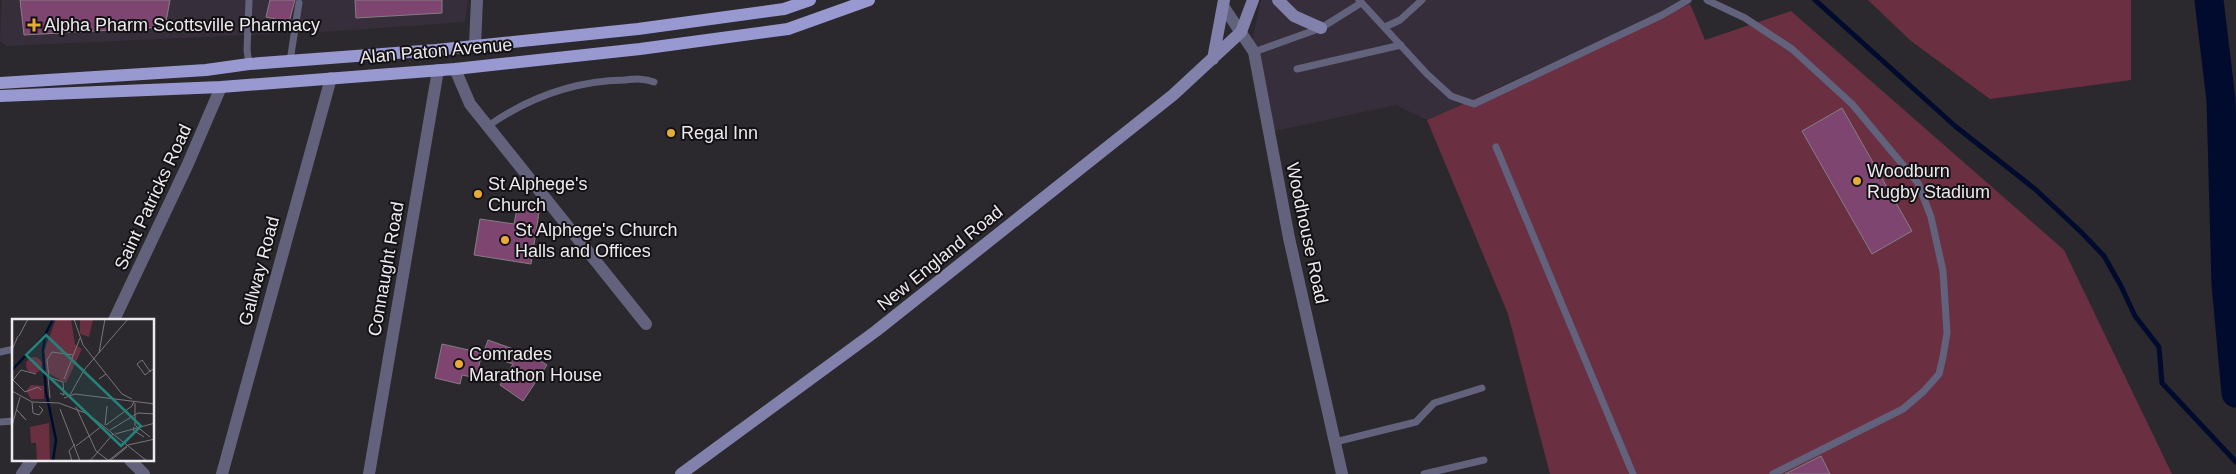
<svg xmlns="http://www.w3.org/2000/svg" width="2236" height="474" viewBox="0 0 2236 474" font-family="Arial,sans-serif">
  <rect width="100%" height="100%" fill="#2b282e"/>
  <path fill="#362f3b" d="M 2,0 L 468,0 L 465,22 L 339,31 L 6,46 L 0,41 Z
    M 1261,0 L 1692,0 L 1427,120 L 1396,105 L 1275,131 L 1252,41 Z"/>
  <path fill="#6a3042" d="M 1868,0 L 2131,0 L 2131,80 L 1990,99 L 1911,41 Z
    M 1690,4 L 1705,40 L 1791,11 L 2064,250 L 2172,474 L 1550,474 L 1508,314 L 1427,120 Z"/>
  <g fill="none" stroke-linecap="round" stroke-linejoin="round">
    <path stroke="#000b2e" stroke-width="5" d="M 1815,0 L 1955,126 L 2035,189 L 2081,232 L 2104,256 L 2121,286 L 2135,316 L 2159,347 L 2162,383 L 2236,462"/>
    <path stroke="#000b2e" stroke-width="29" d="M 2209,0 L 2221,100 L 2226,284 L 2236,393"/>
  </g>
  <path fill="#7d4570" stroke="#857e83" d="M 20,0 L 170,0 L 165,27 L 24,35 Z
    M 270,0 L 295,0 L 289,22 L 266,17 Z
    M 355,0 L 442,0 L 442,13 L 356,18 Z
    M 1842,108 L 1912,231 L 1872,254 L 1802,131 Z
    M 518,203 L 540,206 L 531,264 L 474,255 L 480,219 L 514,224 Z
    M 488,340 L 530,355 L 547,365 L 523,401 L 500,385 L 513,364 L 483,354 Z
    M 442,344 L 482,353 L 476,378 L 462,375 L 460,384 L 435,378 Z
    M 1821,456 L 1830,474 L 1785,474 Z"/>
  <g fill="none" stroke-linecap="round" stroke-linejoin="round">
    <path stroke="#62627d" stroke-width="7" d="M 1359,0 L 1427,74 L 1451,96 L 1474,104 L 1662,15 L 1688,0
      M 1707,0 L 1745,18 L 1792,49 L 1852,104 L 1918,183 L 1931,217 L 1943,271 L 1947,333 L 1943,357 L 1939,374 L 1924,391 L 1903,409 L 1773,474
      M 1385,27 L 1400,20 L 1422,0
      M 1254,52 L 1321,28 L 1361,3
      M 290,61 L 299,3
      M 249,64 L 247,50 L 249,0
      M 1297,69 L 1401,45
      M 488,126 C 528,98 575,81 624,80 C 635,79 644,78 654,82
      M 1496,147 L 1633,474
      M 0,352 L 14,349
      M 0,422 L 14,421
      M 1335,442 L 1416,422 L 1434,403 L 1482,388
      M 1424,474 L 1484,460"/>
    <path stroke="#62627d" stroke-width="12" d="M 1223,6 L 1254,52 L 1289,238 L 1342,474
      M 475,45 L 477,0
      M 455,69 L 470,104 L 646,324
      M 114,320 L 187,166 L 221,87
      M 130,460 L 144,474
      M 22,474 L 32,460
      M 222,474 L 331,78
      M 369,474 L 438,70"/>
    <path stroke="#8181ac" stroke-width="12" d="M 1278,0 L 1294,16 L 1321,28
      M 1213,59 L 1224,0
      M 681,474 L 876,331 L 1173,95 L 1241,32 L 1253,0"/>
    <path stroke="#9999d1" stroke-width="12" d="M 0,83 L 206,70 L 249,64 L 436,50 L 638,29 L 784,9 L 810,0
      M 0,96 L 221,87 L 455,69 L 640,49 L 788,29 L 869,0"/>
  </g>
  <g fill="#e7ac36" stroke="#131114" stroke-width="2">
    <path d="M31.5 17.5h5v5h5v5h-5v5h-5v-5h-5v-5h5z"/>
    <circle cx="671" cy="133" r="5"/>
    <circle cx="1857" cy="181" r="5"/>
    <circle cx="478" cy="194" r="5"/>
    <circle cx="505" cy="240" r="5"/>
    <circle cx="459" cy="364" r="5"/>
  </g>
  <g text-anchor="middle" stroke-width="4" stroke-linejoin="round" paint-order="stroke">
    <g font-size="18" fill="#edeaee" stroke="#131114" text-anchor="start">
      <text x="44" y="31">Alpha Pharm Scottsville Pharmacy</text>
      <text x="681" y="139">Regal Inn</text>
      <text x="1867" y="177">Woodburn<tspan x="1867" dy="21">Rugby Stadium</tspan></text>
      <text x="488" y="190">St Alphege's<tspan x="488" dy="21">Church</tspan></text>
      <text x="515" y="236">St Alphege's Church<tspan x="515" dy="21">Halls and Offices</tspan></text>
      <text x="469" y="360">Comrades<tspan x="469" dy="21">Marathon House</tspan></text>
    </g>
    <g font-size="18" fill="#edeaee" stroke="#131114">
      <text transform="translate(436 51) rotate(-5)" y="6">Alan Paton Avenue</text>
      <text transform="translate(153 197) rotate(-65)" y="6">Saint Patricks Road</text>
      <text transform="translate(1307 233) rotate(78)" y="6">Woodhouse Road</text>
      <text transform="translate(940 258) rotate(-39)" y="6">New England Road</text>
      <text transform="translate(386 269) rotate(-80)" y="6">Connaught Road</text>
      <text transform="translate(259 271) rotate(-75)" y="6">Gallway Road</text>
    </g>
  </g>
  <g transform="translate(12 319)">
    <rect width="142" height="142" fill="#2b282e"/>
    <path d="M 44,0 L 59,0 L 63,25 L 70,30 L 54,64 L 34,53 L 32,32 ZM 68,0 L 81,0 L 77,18 L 68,15 ZM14 46a8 8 0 1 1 16 0a8 8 0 1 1-16 0ZM 19,66 L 32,67 L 32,80 L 19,80 L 14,72 ZM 37,104 L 38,142 L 25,142 L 24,124 L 19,124 L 18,108 Z" fill="#6a3042"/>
    <path fill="none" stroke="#000b2e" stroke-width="2.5" d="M 33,16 L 31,32 L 34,73 L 44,121 L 41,142M 0,51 L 33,16 L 41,0"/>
    <path fill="none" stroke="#79767b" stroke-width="1" d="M 62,0 L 71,26 L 94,55M 7,17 L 16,0M 0,31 L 6,17M 87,34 L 93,0M 139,53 L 137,51 L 131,42 L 130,41 L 125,45 L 133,56 L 138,52 L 143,49M 24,55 L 9,51 L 1,61 L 13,73 L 26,68 L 29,71M 37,58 L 35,41 L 40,33 L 61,36M 52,60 L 68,19M 87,60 L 94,55 L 110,75 L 120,80M 0,72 L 20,83 L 47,84 L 76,95 L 135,142M 58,76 L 72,51 L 116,0M 38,79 L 36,58 L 51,63 L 52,76 L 48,74M 52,79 L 63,75 L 143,85M 20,83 L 21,94 L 27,96 L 31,91 L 27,87M 64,88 L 84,132 L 97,142M 48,90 L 68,142M 5,91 L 14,101 L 9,96M 93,106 L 95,87M 94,106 L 120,87 L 122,82M 0,107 L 8,78M 123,107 L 123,84M 124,107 L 138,118M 122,108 L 121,111 L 132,118M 98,111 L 126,94 L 143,95M 103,115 L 143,104M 64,127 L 90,107M 60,142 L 57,132 L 63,125M 78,142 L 101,115M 96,142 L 116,126 L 143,120M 98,142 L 115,128"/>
    <path fill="#25827b" fill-opacity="0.15" stroke="#25827b" stroke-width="2.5" d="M 34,16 L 129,107 L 109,127 L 14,36 Z"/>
    <rect width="142" height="142" fill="none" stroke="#edeaee" stroke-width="2.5"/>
  </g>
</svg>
